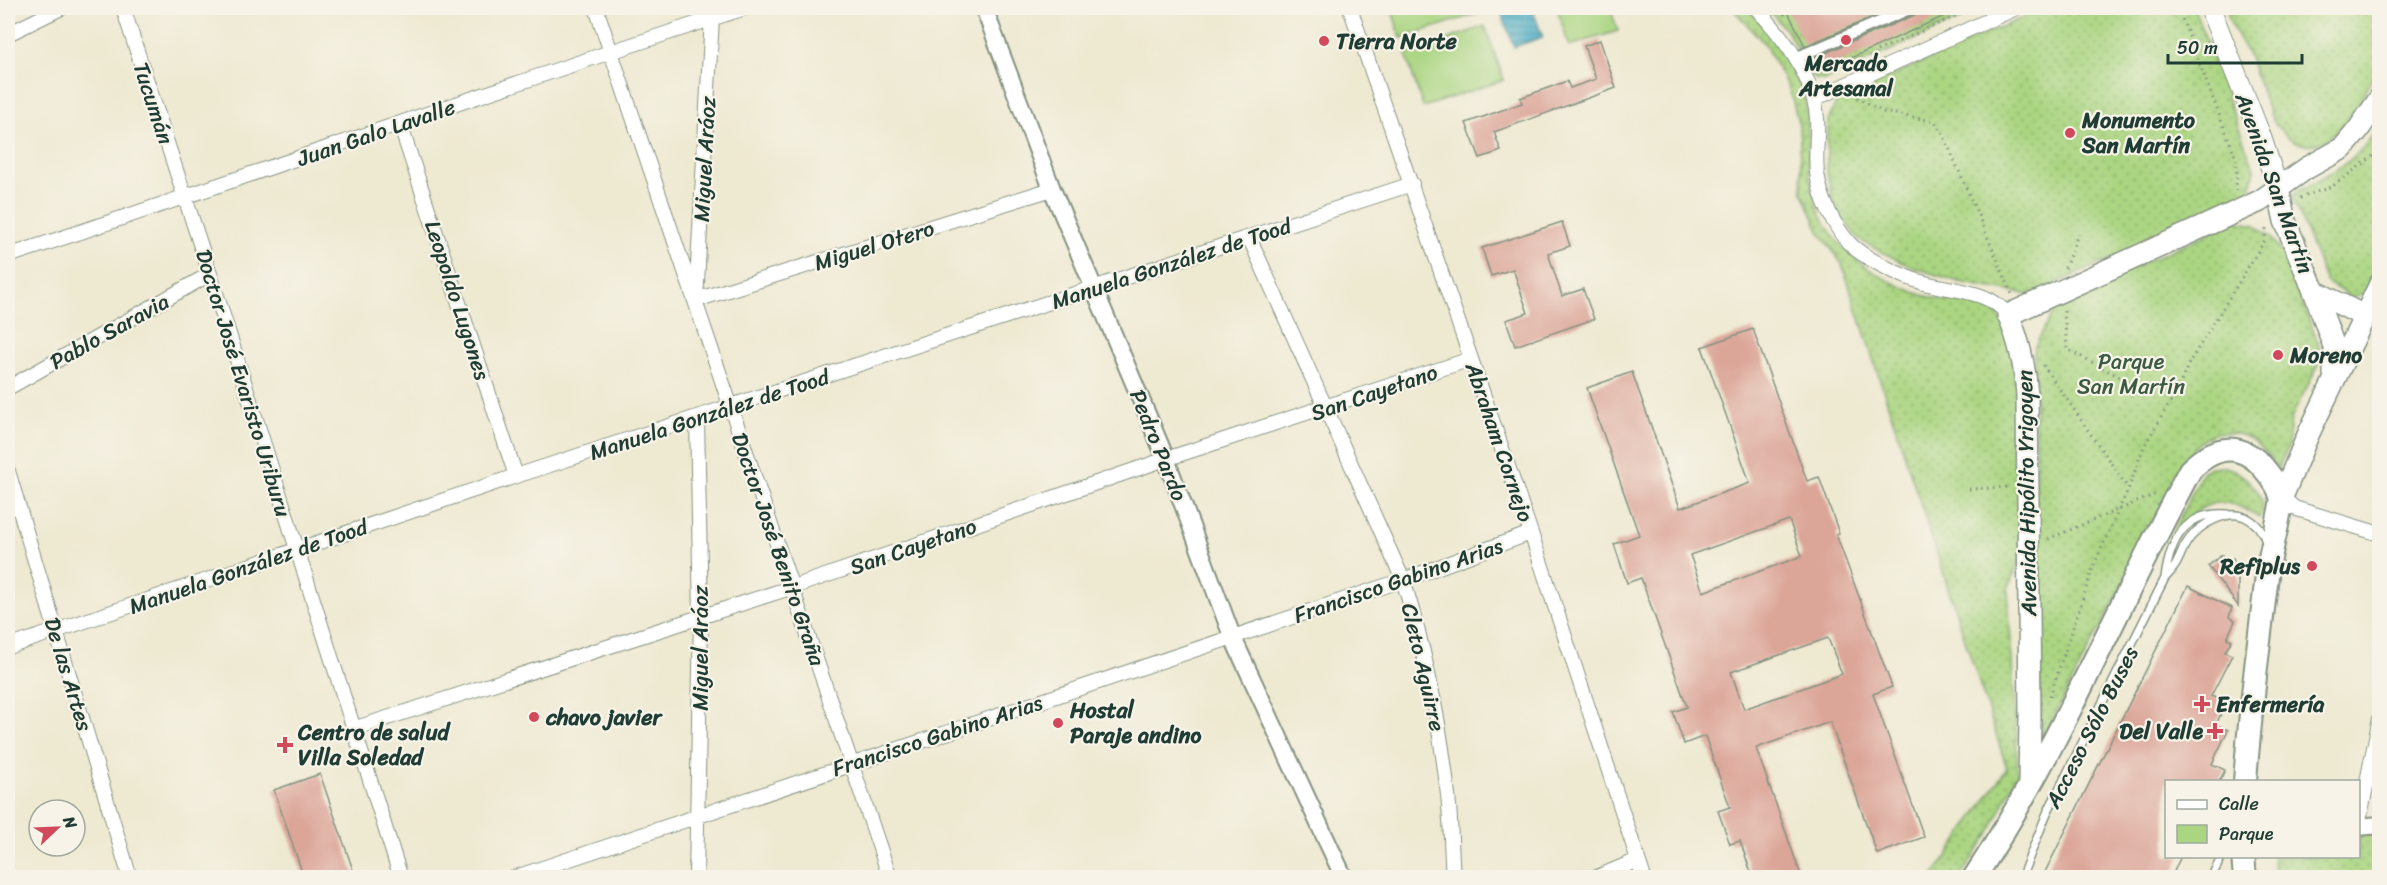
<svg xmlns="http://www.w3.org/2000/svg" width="2387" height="885" viewBox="0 0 2387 885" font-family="Sriracha,sans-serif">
  <defs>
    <pattern id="green-dots" width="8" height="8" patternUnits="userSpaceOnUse" patternTransform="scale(1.5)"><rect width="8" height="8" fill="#aad581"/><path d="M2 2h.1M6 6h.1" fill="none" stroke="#8aae6a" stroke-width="1.8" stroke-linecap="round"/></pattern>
    <pattern id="water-rules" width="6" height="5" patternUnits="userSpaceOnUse" patternTransform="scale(1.5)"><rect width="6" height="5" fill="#42a9c2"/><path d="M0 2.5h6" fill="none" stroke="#378b9e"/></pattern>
  </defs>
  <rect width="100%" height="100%" fill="#f7f3e8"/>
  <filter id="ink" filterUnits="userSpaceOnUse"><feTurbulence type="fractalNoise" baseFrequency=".0167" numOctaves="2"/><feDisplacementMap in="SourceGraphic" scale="12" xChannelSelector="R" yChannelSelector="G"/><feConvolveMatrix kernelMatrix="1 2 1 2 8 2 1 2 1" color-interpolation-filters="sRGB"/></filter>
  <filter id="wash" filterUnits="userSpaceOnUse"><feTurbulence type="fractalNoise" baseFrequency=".008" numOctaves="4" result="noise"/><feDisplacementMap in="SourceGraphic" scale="24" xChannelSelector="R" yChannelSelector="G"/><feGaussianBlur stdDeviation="1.35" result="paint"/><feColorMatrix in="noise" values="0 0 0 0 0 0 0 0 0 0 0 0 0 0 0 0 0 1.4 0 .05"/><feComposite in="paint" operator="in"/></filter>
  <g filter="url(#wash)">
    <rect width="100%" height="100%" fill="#eee9d1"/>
    <path fill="url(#green-dots)" stroke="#64895a" stroke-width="1.5" d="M 1732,8 L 1746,8 C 1756,19 1768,29 1777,41 C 1786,54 1794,72 1800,86 C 1814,117 1805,145 1810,177 C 1818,237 1860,271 1914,292 C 1936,301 1964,302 1987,306 L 1995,312 L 2004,323 L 2010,338 L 2018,394 L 2021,556 L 2008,589 L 2018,773 L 1989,834 L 1960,877 L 1933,877 L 2007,768 L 1842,264 L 1819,231 L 1802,191 L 1799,125 L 1790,91 L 1764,43 Z
      M 1767,8 L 1985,8 L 1824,80 L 1816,79 L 1809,73 L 1789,34 Z
      M 2044,8 L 2194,8 L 2255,171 L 2250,190 L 2243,200 L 2030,295 L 1959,282 L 1909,266 L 1859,240 L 1836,210 L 1827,173 L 1827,141 L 1829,119 L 1837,100 Z
      M 2227,8 L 2379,8 C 2380,25 2383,46 2380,63 C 2378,72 2369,83 2365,92 C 2346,126 2314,171 2277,126 C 2267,114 2257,78 2251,62 C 2244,44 2229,28 2227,8 Z
      M 2379,124 L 2379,262 L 2367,290 L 2358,296 L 2351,297 L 2326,282 L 2292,195 C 2328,174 2359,163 2379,124 Z
      M 2236,221 L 2255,225 L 2271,238 L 2282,252 L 2319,345 L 2318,366 L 2291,418 L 2288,447 L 2276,473 C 2269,448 2245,429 2218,433 C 2208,434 2200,442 2194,448 L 2042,739 L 2039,672 L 2034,348 L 2059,301 Z
      M 2223,466 C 2243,472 2271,494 2259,518 C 2216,487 2196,507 2168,542 L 2202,472 L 2210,467 Z
      M 2379,831 L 2379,877 L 2276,877 L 2272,857 L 2358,856 L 2359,833 Z"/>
    <path fill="#aad581" stroke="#64895a" stroke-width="1.5" d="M 1391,8 L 1477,8 L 1479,13 L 1401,38 Z
      M 1557,8 L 1610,8 L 1618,31 L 1569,46 Z
      M 1485,26 L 1504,80 L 1423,107 L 1406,54 Z"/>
    <path fill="url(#water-rules)" stroke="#30737b" stroke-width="1.5" d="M 1499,8 L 1532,8 L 1543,37 L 1514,47 Z"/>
    <g id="blocks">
      <path fill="#dba598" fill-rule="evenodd" d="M 1786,8 L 1894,8 L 1805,46 Z
        M 1919,8 L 1962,8 L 1818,73 L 1811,59 L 1915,15 Z
        M 1600,40 L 1616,88 L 1494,132 L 1501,151 L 1480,158 L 1466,123 L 1522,103 L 1520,98 L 1559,84 L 1567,81 L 1570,88 L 1596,79 L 1584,46 Z
        M 1562,222 L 1570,246 L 1548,253 L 1562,296 L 1583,289 L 1594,319 L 1515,346 L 1506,320 L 1528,313 L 1513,269 L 1491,276 L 1482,248 Z
        M 1753,329 L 1807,481 L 1819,477 L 1839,533 L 1836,534 L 1892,687 L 1873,694 L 1924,837 L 1877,854 L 1830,722 L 1756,748 L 1802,878 L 1753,878 L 1740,841 L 1730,844 L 1718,811 L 1730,807 L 1705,736 L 1684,744 L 1673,712 L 1687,707 L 1641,578 L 1627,583 L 1614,544 L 1639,535 L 1587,388 L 1632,372 L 1680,508 L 1750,483 L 1702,347 ZM 1789,520 L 1802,556 L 1703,592 L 1690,555 ZM 1828,638 L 1842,674 L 1744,709 L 1731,672 Z
        M 2222,555 L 2226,562 L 2233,558 L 2238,574 L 2238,606 L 2208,566 Z
        M 2188,586 L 2232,608 L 2229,617 L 2235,621 L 2227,638 L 2232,640 L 2225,652 L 2232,655 L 2211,696 L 2226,702 L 2216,725 L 2228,730 L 2212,764 L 2225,770 L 2219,782 L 2166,782 L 2166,856 L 2181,856 L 2171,878 L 2042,878 Z
        M 320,774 L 354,873 L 341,878 L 304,878 L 274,790 Z"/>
    </g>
  </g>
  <g filter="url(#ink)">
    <use href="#blocks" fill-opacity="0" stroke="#869382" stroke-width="1.5"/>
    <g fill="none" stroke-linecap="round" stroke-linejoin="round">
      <g stroke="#869382" stroke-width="10">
        <path id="service" d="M 2165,578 C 2170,540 2185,511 2227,514
          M 2021,878 L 2047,813 L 2165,578 C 2181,563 2179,552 2190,538 C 2201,524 2228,509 2245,517 C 2256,522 2263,531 2266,542
          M 2211,878 L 2222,856"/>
      </g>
      <g stroke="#869382" stroke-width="14">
        <path id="pedestrian" d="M 1795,58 L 1912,8"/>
      </g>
      <g stroke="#869382" stroke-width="16">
        <path id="minor" d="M 123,8 L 210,274 L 401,878
          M 596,8 L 890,878
          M 1350,8 L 1531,533 L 1644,878
          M 1756,8 C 1780,33 1805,66 1814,100 C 1821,124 1814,148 1817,173 C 1820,197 1833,225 1849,243 C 1863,258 1901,276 1921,282 C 1951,291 1988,289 2008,315
          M 712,18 L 696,300 L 1052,189
          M 8,34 L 61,8
          M 1814,99 L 2016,8
          M 400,124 L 516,476
          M 1249,237 L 1403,580 C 1425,650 1440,722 1448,795 C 1451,822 1451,850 1453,878
          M 8,256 C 254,175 498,87 745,8
          M 8,388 L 210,274
          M 8,471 L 130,878
          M 2282,497 L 2294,508 L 2380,534
          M 8,647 L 516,476 L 1412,184
          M 353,729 L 793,587 L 1166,459 L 1471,359
          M 2358,826 L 2380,718
          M 513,878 L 1403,580 L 1531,533
          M 696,878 L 701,617 L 697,418
          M 1595,878 L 1638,860"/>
      </g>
      <g stroke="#869382" stroke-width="20">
        <path id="tertiary" d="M 984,8 L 1052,189 L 1166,459 L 1232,636 L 1344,878
          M 2358,827 L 2380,825"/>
      </g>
      <g stroke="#869382" stroke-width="22">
        <path id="secondary" d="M 2210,8 L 2261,137 L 2278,189"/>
      </g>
      <g stroke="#869382" stroke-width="24">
        <path id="primary" d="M 2278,189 L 2285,221 L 2314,291 L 2364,316
          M 2314,291 L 2335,349 L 2334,374
          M 2282,497 L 2308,435 L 2380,284
          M 2029,785 L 2030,716 L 2027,395 C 2025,366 2020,342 2008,315 L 2260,201 L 2307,168 L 2343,148 L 2358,130 L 2380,98"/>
      </g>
      <g stroke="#869382" stroke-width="26">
        <path id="trunk" d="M 2243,856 L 2245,878
          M 1974,878 C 2059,749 2117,606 2190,470 C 2216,444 2243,441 2267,472 C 2272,478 2279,488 2281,496 C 2283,503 2270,555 2268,568 C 2259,639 2250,710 2245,782"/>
      </g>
      <path stroke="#869382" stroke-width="3" stroke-dasharray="1.5 4.5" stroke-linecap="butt" d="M 1782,8 L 1786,17
        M 2178,8 L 2234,153 L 2237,164 L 2236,190
        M 1877,51 L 1974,8
        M 1857,97 L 1883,112 L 1934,121 L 1943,134 L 2012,294
        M 2300,198 L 2333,186 L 2380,151
        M 2065,268 L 2078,234
        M 2064,311 L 2067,349 L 2144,390
        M 2043,365 L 2128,488
        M 1969,489 L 2008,487
        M 2048,539 L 2156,494
        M 2050,696 L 2094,565 L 2130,485 L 2144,446 L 2177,391 L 2189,363 L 2265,240 L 2266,229"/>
      <use href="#service" stroke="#fff" stroke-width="7"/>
      <use href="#pedestrian" stroke="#fff" stroke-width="10"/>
      <use href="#minor" stroke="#fff" stroke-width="14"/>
      <use href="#tertiary" stroke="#fff" stroke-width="16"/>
      <use href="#secondary" stroke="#fff" stroke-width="20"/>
      <use href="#primary" stroke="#fff" stroke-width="21"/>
      <use href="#trunk" stroke="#fff" stroke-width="22"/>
    </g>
  </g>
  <g fill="#d1495b" stroke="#f7f3e8" stroke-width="2">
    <circle cx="1846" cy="40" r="6"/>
    <circle cx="1324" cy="41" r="6"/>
    <circle cx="2070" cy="133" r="6"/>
    <circle cx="2278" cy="355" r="6"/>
    <circle cx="2312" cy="566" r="6"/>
    <path d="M2199 695h6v6h6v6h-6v6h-6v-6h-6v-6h6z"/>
    <circle cx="534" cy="717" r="6"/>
    <circle cx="1058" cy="723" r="6"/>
    <path d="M2212 722h6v6h6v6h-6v6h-6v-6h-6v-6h6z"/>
    <path d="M282 736h6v6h6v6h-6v6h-6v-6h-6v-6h6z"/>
  </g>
  <g text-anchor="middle" stroke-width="4.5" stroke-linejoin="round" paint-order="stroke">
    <g font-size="22" font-weight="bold" fill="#1f3d34" stroke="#f7f3e8" text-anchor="start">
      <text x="1336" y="49">Tierra Norte</text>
      <text x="1846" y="71" text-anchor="middle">Mercado<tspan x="1846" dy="25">Artesanal</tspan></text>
      <text x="2082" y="128">Monumento<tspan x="2082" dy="25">San Martín</tspan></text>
      <text x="2290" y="363">Moreno</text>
      <text x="2300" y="574" text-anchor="end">Refiplus</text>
      <text x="2216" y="712">Enfermería</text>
      <text x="1070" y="718">Hostal<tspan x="1070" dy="25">Paraje andino</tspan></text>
      <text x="546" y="725">chavo javier</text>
      <text x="2203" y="739" text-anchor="end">Del Valle</text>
      <text x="298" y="740">Centro de salud<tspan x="298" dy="25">Villa Soledad</tspan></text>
    </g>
    <g font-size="22" fill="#1f3d34" stroke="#f7f3e8">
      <text transform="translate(154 103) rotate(72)" y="8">Tucumán</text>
      <text transform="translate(376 132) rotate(-19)" y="8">Juan Galo Lavalle</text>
      <text transform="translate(704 159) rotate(-87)" y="8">Miguel Aráoz</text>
      <text transform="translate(2275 183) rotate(70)" y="8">Avenida San Martín</text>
      <text transform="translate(874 245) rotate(-17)" y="8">Miguel Otero</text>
      <text transform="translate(1171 263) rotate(-18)" y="8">Manuela González de Tood</text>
      <text transform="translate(458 300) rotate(72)" y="8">Leopoldo Lugones</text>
      <text transform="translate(109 331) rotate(-29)" y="8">Pablo Saravia</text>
      <text transform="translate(244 383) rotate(73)" y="8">Doctor José Evaristo Uriburu</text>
      <text transform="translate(1374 392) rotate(-19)" y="8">San Cayetano</text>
      <text transform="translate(709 414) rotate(-18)" y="8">Manuela González de Tood</text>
      <text transform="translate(1500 442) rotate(71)" y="8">Abraham Cornejo</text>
      <text transform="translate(1159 445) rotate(68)" y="8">Pedro Pardo</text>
      <text transform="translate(2026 493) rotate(-91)" y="8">Avenida Hipólito Yrigoyen</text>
      <text transform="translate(913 546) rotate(-19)" y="8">San Cayetano</text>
      <text transform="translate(779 549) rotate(71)" y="8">Doctor José Benito Graña</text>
      <text transform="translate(248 566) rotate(-19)" y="8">Manuela González de Tood</text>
      <text transform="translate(1398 580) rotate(-19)" y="8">Francisco Gabino Arias</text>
      <text transform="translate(700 648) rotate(-90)" y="8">Miguel Aráoz</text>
      <text transform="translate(1424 667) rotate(77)" y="8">Cleto Aguirre</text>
      <text transform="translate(69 674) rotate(73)" y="8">De las Artes</text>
      <text transform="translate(2091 727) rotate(-63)" y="8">Acceso Sólo Buses</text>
      <text transform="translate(937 735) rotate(-18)" y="8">Francisco Gabino Arias</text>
    </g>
    <g font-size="22" fill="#3b5b43" stroke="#f7f3e8">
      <text x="2131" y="369">Parque<tspan x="2131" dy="25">San Martín</tspan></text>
    </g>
  </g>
  <rect width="2387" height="885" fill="none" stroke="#f7f3e8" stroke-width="30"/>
  <rect x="2165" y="780" width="195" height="78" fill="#f7f3e8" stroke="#a1aaa0" stroke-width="1.5"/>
  <rect x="2177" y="800" width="30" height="9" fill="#ffffff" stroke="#a1aaa0" stroke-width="1.5"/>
  <text x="2219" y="810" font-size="18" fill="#1f3d34">Calle</text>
  <rect x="2177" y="825" width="30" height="18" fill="#aad581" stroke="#a1aaa0" stroke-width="1.5"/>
  <text x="2219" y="840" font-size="18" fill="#1f3d34">Parque</text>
  <g transform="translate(57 828) rotate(67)"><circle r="28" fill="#f7f3e8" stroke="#a1aaa0" stroke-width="1.5"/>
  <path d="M0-4.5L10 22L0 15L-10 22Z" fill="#d1495b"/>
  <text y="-9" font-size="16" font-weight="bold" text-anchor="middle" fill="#1f3d34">N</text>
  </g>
  <path d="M2168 54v9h134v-9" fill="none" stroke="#1f3d34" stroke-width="3"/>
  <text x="2177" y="54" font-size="18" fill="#1f3d34" stroke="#f7f3e8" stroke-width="4.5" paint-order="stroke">50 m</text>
</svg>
